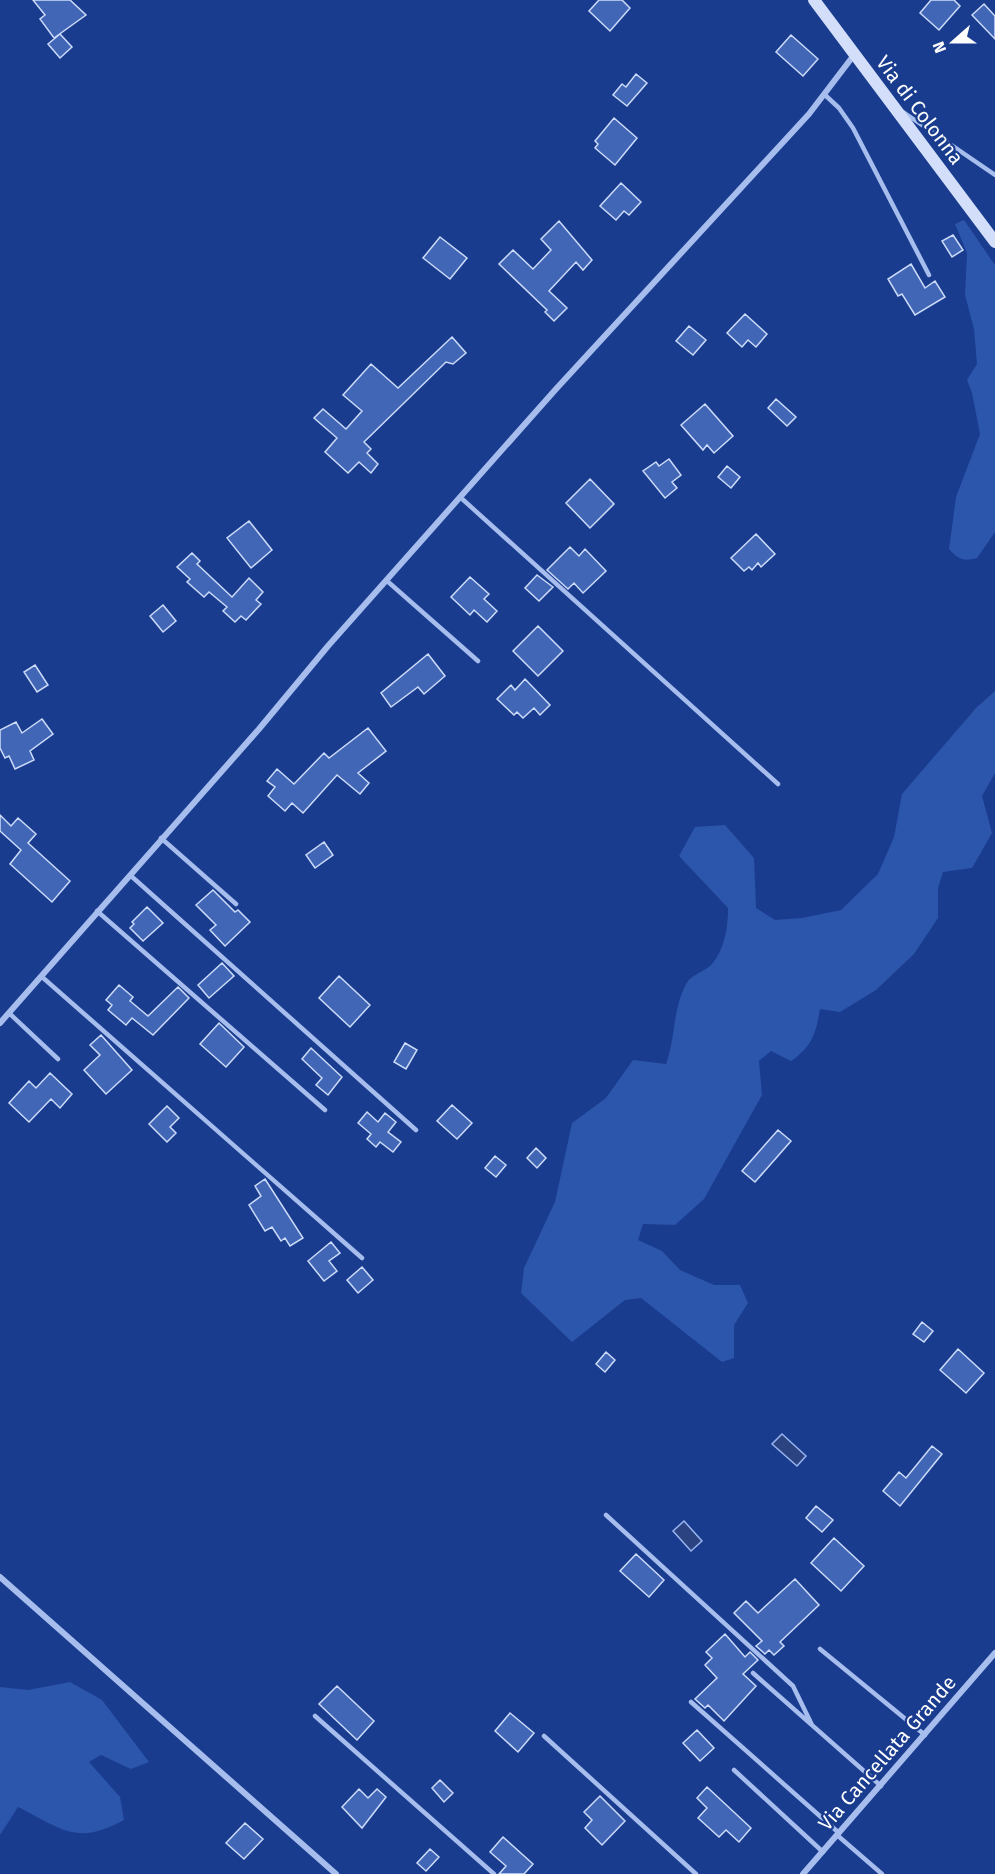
<svg xmlns="http://www.w3.org/2000/svg" width="995" height="1874" viewBox="0 0 995 1874" font-family="'Fira Sans',sans-serif">
  <rect width="100%" height="100%" fill="#193c8e"/>
  <path fill="#2c55ac" d="M 964,220 L 995,265 L 995,532 L 977,558 C 963,562 958,559 949,549 L 956,497 L 980,434 L 972,393 L 967,380 L 977,364 L 974,329 L 965,295 L 967,253 L 955,224 Z
    M 995,691 L 995,773 L 982,796 L 992,833 L 972,868 L 943,872 L 938,888 L 938,918 L 914,954 L 876,990 L 840,1012 L 820,1009 C 816,1033 812,1047 791,1061 L 771,1051 L 759,1061 L 762,1095 L 704,1199 L 675,1225 L 643,1224 L 638,1240 L 662,1251 L 680,1270 L 714,1285 L 740,1285 L 748,1303 L 734,1325 L 734,1358 L 722,1362 L 641,1298 L 625,1300 L 572,1342 L 521,1293 L 524,1268 L 555,1202 L 572,1123 L 606,1098 L 633,1060 L 666,1064 C 676,1036 672,1012 686,984 C 691,974 705,972 712,964 C 725,949 728,926 728,908 L 679,856 L 695,827 L 725,825 L 754,858 L 756,908 L 775,920 L 802,918 L 841,910 L 878,874 L 894,837 L 902,794 L 976,708 Z
    M 70,1682 L 102,1700 L 149,1762 L 131,1769 L 101,1755 L 89,1762 L 120,1797 L 124,1820 C 76,1846 62,1829 18,1807 L 0,1835 L 0,1687 L 28,1690 Z"/>
  <path fill="#2b4481" stroke="#99b5f0" stroke-width="1.5" d="M 782,1434 L 806,1456 L 797,1466 L 772,1444 Z
    M 684,1521 L 702,1541 L 691,1551 L 673,1531 Z"/>
  <path fill="#4266b6" stroke="#ccdbfa" stroke-width="1.5" d="M 33,0 L 70,0 L 86,15 L 54,38 L 40,19 L 45,15 Z
    M 599,0 L 622,0 L 630,8 L 610,31 L 589,11 Z
    M 931,0 L 954,0 L 960,6 L 939,30 L 920,13 Z
    M 984,4 L 995,16 L 995,39 L 972,15 Z
    M 60,34 L 72,47 L 60,58 L 48,44 Z
    M 791,35 L 818,59 L 803,76 L 776,52 Z
    M 636,74 L 647,83 L 627,106 L 613,95 L 622,84 L 626,87 Z
    M 614,118 L 637,138 L 615,165 L 595,148 L 598,144 L 595,141 Z
    M 621,183 L 641,202 L 629,215 L 624,211 L 616,220 L 600,206 Z
    M 559,221 L 592,260 L 583,270 L 576,262 L 549,291 L 567,308 L 554,321 L 545,312 L 547,310 L 499,264 L 513,250 L 533,269 L 551,250 L 541,239 Z
    M 953,235 L 963,250 L 952,257 L 942,241 Z
    M 440,237 L 467,258 L 450,279 L 423,258 Z
    M 911,264 L 925,288 L 935,281 L 945,297 L 915,315 L 902,294 L 898,296 L 888,279 Z
    M 745,314 L 767,334 L 756,347 L 748,340 L 742,347 L 727,333 Z
    M 689,326 L 706,340 L 693,355 L 676,341 Z
    M 452,337 L 466,353 L 453,364 L 446,362 L 364,442 L 371,449 L 367,453 L 378,464 L 371,473 L 359,462 L 348,473 L 325,452 L 337,438 L 314,418 L 323,409 L 346,429 L 362,411 L 343,395 L 371,364 L 398,388 Z
    M 776,399 L 796,417 L 787,426 L 768,408 Z
    M 705,404 L 733,436 L 714,453 L 707,445 L 703,450 L 681,425 Z
    M 669,459 L 681,475 L 672,482 L 677,488 L 665,498 L 643,471 L 656,462 L 659,466 Z
    M 727,466 L 740,477 L 731,488 L 718,477 Z
    M 590,479 L 614,504 L 590,528 L 566,503 Z
    M 249,521 L 272,550 L 251,568 L 227,538 Z
    M 756,534 L 775,554 L 761,567 L 758,563 L 752,570 L 749,567 L 744,571 L 731,558 Z
    M 570,547 L 579,556 L 585,549 L 606,571 L 583,593 L 574,583 L 568,589 L 547,570 Z
    M 192,553 L 200,561 L 197,564 L 232,597 L 249,578 L 263,592 L 256,600 L 261,604 L 246,620 L 241,616 L 235,622 L 223,611 L 227,607 L 209,592 L 204,597 L 187,582 L 190,579 L 177,567 Z
    M 537,575 L 553,587 L 539,601 L 525,588 Z
    M 470,577 L 489,594 L 484,599 L 497,611 L 487,622 L 474,610 L 470,615 L 451,597 Z
    M 163,605 L 176,621 L 163,632 L 150,616 Z
    M 538,626 L 563,651 L 538,676 L 513,651 Z
    M 428,654 L 445,676 L 424,694 L 418,687 L 391,707 L 381,693 Z
    M 35,665 L 48,685 L 37,692 L 24,672 Z
    M 525,679 L 550,705 L 540,715 L 534,708 L 523,718 L 517,712 L 514,715 L 497,699 L 511,685 L 515,690 Z
    M 42,719 L 53,734 L 30,751 L 34,760 L 15,769 L 9,756 L 5,758 L 0,748 L 0,730 L 16,722 L 22,733 Z
    M 368,728 L 386,751 L 358,773 L 369,783 L 360,794 L 337,775 L 303,813 L 292,803 L 285,811 L 268,796 L 275,787 L 267,781 L 277,769 L 294,784 L 324,753 L 329,758 Z
    M 0,815 L 11,826 L 18,818 L 36,834 L 28,843 L 70,881 L 52,902 L 10,864 L 21,850 L 0,831 Z
    M 324,842 L 333,855 L 315,868 L 306,855 Z
    M 213,890 L 235,912 L 238,910 L 250,922 L 225,946 L 210,930 L 216,925 L 196,905 Z
    M 147,907 L 163,923 L 143,941 L 130,928 L 134,924 L 132,922 Z
    M 222,963 L 234,976 L 209,998 L 198,985 Z
    M 339,976 L 370,1005 L 350,1027 L 319,998 Z
    M 119,985 L 133,997 L 130,1001 L 148,1016 L 178,987 L 189,998 L 153,1035 L 132,1018 L 126,1025 L 108,1010 L 112,1005 L 106,1000 Z
    M 219,1023 L 244,1047 L 226,1067 L 200,1044 Z
    M 101,1035 L 132,1070 L 106,1094 L 84,1070 L 100,1055 L 90,1045 Z
    M 405,1043 L 417,1050 L 406,1069 L 394,1062 Z
    M 311,1048 L 342,1077 L 328,1095 L 316,1085 L 322,1078 L 302,1059 Z
    M 50,1073 L 72,1094 L 60,1108 L 51,1099 L 29,1122 L 9,1103 L 29,1081 L 36,1088 Z
    M 452,1105 L 472,1123 L 457,1139 L 437,1121 Z
    M 167,1106 L 179,1118 L 170,1127 L 176,1133 L 167,1142 L 149,1124 Z
    M 367,1112 L 378,1122 L 385,1113 L 396,1122 L 388,1132 L 401,1142 L 393,1152 L 380,1142 L 376,1147 L 367,1139 L 371,1134 L 358,1123 Z
    M 778,1130 L 791,1141 L 755,1182 L 742,1171 Z
    M 536,1148 L 546,1158 L 537,1168 L 527,1158 Z
    M 495,1156 L 506,1165 L 496,1177 L 485,1168 Z
    M 265,1179 L 303,1238 L 290,1246 L 285,1238 L 281,1241 L 272,1227 L 265,1231 L 249,1205 L 261,1196 L 255,1186 Z
    M 331,1242 L 340,1253 L 329,1261 L 337,1271 L 324,1281 L 308,1261 Z
    M 362,1267 L 373,1280 L 358,1293 L 347,1280 Z
    M 922,1322 L 933,1331 L 924,1342 L 913,1334 Z
    M 958,1349 L 984,1373 L 966,1393 L 940,1370 Z
    M 606,1352 L 615,1360 L 605,1372 L 596,1364 Z
    M 932,1446 L 942,1454 L 900,1506 L 883,1491 L 899,1472 L 906,1478 Z
    M 816,1506 L 833,1520 L 822,1532 L 806,1518 Z
    M 834,1538 L 864,1566 L 841,1591 L 811,1563 Z
    M 636,1554 L 664,1580 L 649,1597 L 620,1571 Z
    M 795,1579 L 819,1605 L 780,1642 L 784,1646 L 774,1655 L 769,1650 L 765,1654 L 756,1646 L 762,1641 L 734,1613 L 746,1601 L 758,1613 Z
    M 725,1634 L 745,1657 L 750,1652 L 758,1660 L 743,1674 L 756,1686 L 724,1721 L 708,1705 L 705,1708 L 695,1699 L 717,1678 L 705,1665 L 712,1658 L 706,1652 Z
    M 337,1686 L 374,1721 L 357,1740 L 319,1704 Z
    M 510,1713 L 534,1733 L 518,1752 L 495,1731 Z
    M 697,1730 L 714,1748 L 700,1761 L 683,1743 Z
    M 440,1780 L 453,1793 L 444,1802 L 432,1788 Z
    M 707,1787 L 751,1828 L 739,1842 L 726,1830 L 719,1837 L 698,1818 L 707,1808 L 697,1798 Z
    M 359,1789 L 368,1798 L 377,1789 L 386,1797 L 362,1828 L 342,1807 Z
    M 600,1796 L 625,1821 L 602,1845 L 585,1828 L 592,1820 L 584,1812 Z
    M 245,1823 L 263,1839 L 244,1859 L 226,1843 Z
    M 503,1837 L 533,1864 L 524,1874 L 499,1874 L 506,1866 L 490,1852 Z
    M 430,1849 L 439,1857 L 426,1871 L 417,1863 Z"/>
  <g fill="none" stroke-linecap="round" stroke-linejoin="round">
    <path stroke="#a6bdee" stroke-width="4.5" d="M 824,94 L 839,108 L 853,128 L 929,275
      M 903,112 L 995,175
      M 460,497 L 778,784
      M 386,580 L 478,661
      M 161,838 L 236,904
      M 130,875 L 416,1130
      M 97,911 L 325,1110
      M 41,976 L 362,1258
      M 9,1013 L 58,1059
      M 606,1515 L 793,1686 L 812,1725
      M 820,1649 L 925,1735
      M 753,1673 L 881,1786
      M 691,1702 L 839,1833
      M 315,1716 L 494,1874
      M 544,1736 L 696,1874
      M 734,1770 L 823,1852
      M 837,1835 L 882,1874"/>
    <path stroke="#a6bdee" stroke-width="6" d="M 0,1023 L 259,729 L 328,646 L 556,389 L 809,114 L 854,55
      M 0,1577 L 336,1874
      M 803,1874 L 995,1653"/>
    <path stroke="#d3dffa" stroke-width="12" d="M 814,0 L 995,242"/>
  </g>
  <g text-anchor="middle" stroke-width="4.5" stroke-linejoin="round" paint-order="stroke">
    <g font-size="20" fill="#fff" stroke="#193c8e">
      <text transform="translate(920 110) rotate(53)" y="7">Via di Colonna</text>
      <text transform="translate(887 1753) rotate(-49)" y="7">Via Cancellata Grande</text>
    </g>
  </g>
  <g transform="translate(953 42) rotate(249)" stroke="#193c8e" stroke-width="4.5" paint-order="stroke">
  <path d="M0-4.5L10 22L0 15L-10 22Z" fill="#ffffff"/>
  <text y="-9" font-size="16" font-weight="bold" text-anchor="middle" fill="#ffffff">N</text>
  </g>
</svg>
